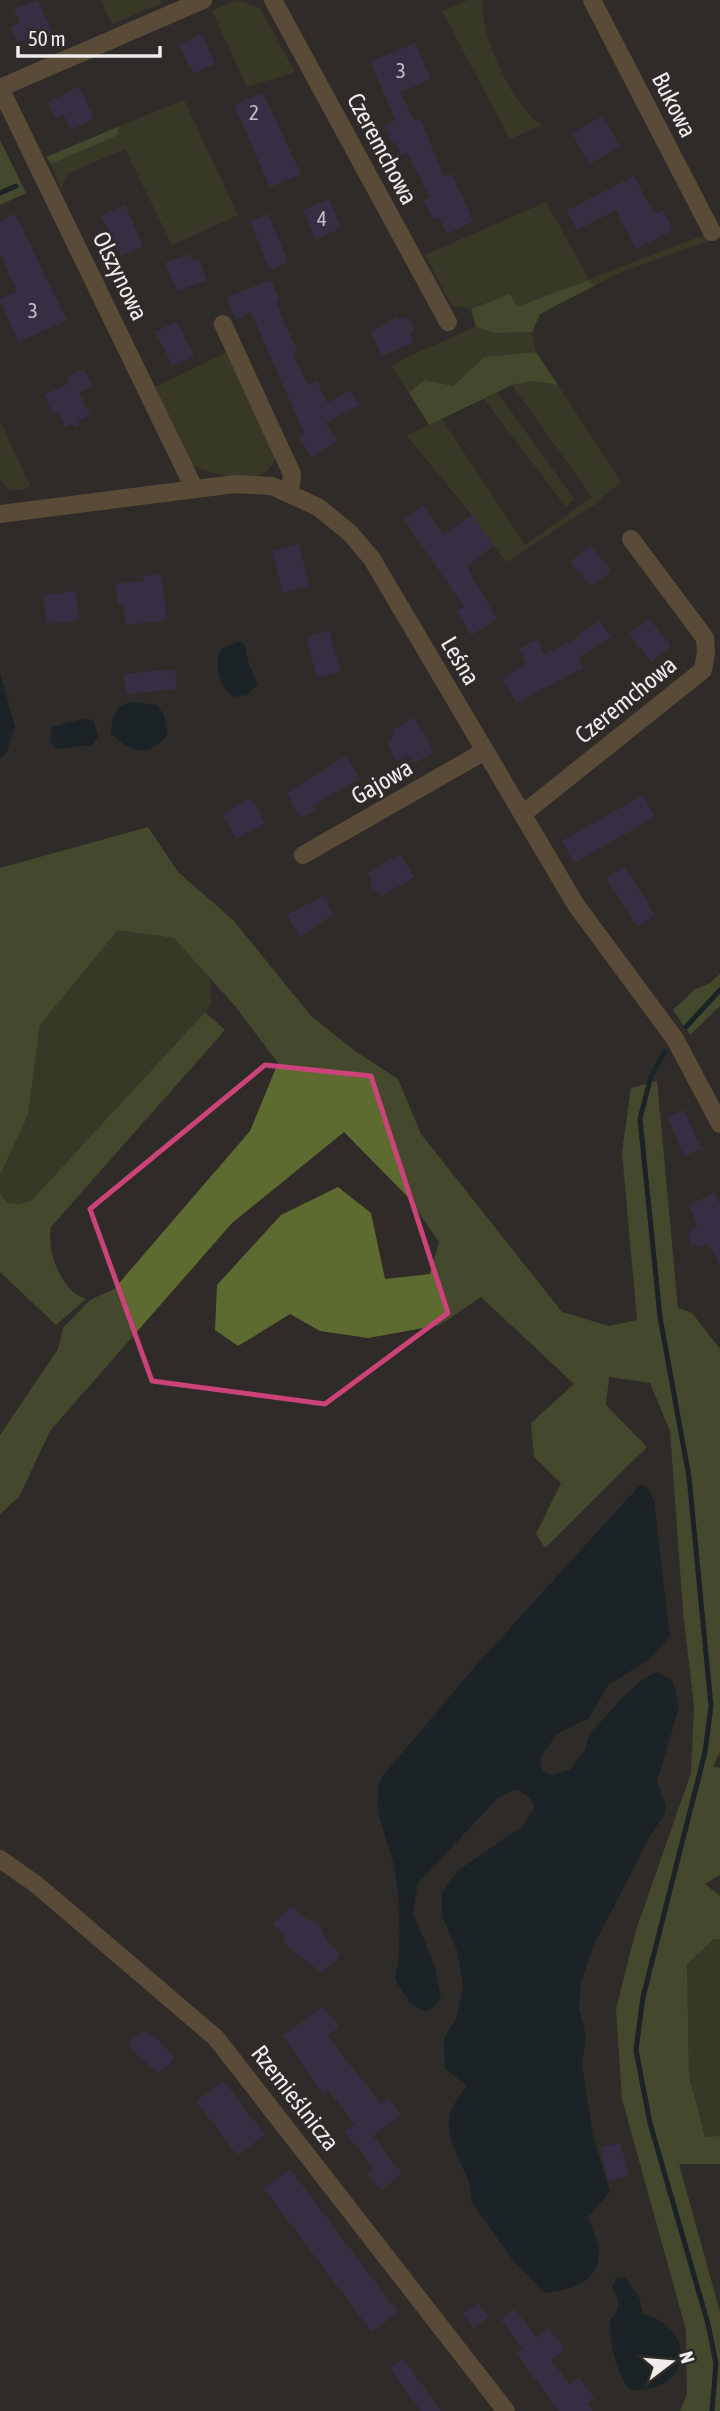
<svg xmlns="http://www.w3.org/2000/svg" width="720" height="2411" viewBox="0 0 720 2411" font-family="'Asap Condensed',sans-serif">
  <rect width="100%" height="100%" fill="#302b29"/>
  <path fill="#404923" d="M 101,0 L 161,0 L 162,3 L 112,24 Z
    M 237,0 L 260,8 L 295,72 L 247,87 L 212,11 Z
    M 468,0 L 483,0 C 478,32 514,110 542,125 L 510,139 L 442,11 Z
    M 184,100 L 238,215 L 172,245 L 125,149 L 67,174 L 61,189 L 51,164 L 115,136 L 120,126 Z
    M 546,202 L 589,279 L 720,229 L 720,237 L 619,273 L 594,286 L 589,280 L 517,308 L 510,294 L 471,309 L 452,306 L 425,255 Z
    M 476,327 L 496,333 L 532,332 L 536,352 L 485,357 L 452,386 L 424,380 L 409,393 L 392,367 L 405,358 Z
    M 227,352 L 276,456 C 267,491 216,475 192,465 L 155,387 Z
    M 532,381 L 558,385 L 621,482 L 594,505 L 506,562 L 472,515 L 407,436 L 441,418 L 525,545 L 592,497 L 512,385 Z
    M 497,392 L 574,499 L 566,507 L 484,399 Z
    M 0,421 L 30,486 L 22,490 L 9,490 L 0,478 Z
    M 118,930 L 174,938 L 209,976 L 212,1004 L 31,1201 L 19,1205 L 7,1203 L 0,1193 L 0,1175 L 28,1115 L 40,1025 Z
    M 714,1939 L 720,1939 L 720,2136 L 705,2138 L 689,2076 L 687,1963 Z"/>
  <path fill="#5d6b30" d="M 120,126 L 116,136 L 51,164 L 46,157 Z
    M 0,140 L 26,193 L 0,205 Z
    M 589,280 L 594,286 L 540,314 L 532,332 L 496,333 L 476,327 L 471,309 L 510,294 L 517,307 Z
    M 536,352 L 558,385 L 532,381 L 512,385 L 429,425 L 409,393 L 424,380 L 453,386 L 484,357 Z
    M 148,827 L 178,872 L 234,921 L 311,1016 L 355,1051 L 398,1079 L 421,1134 L 562,1312 L 609,1326 L 637,1320 L 622,1152 L 631,1088 L 657,1081 L 678,1308 L 692,1313 L 720,1349 L 720,1752 L 713,1766 L 720,1768 L 720,1875 L 705,1884 L 720,1896 L 720,1939 L 714,1939 L 687,1964 L 689,2076 L 705,2137 L 720,2136 L 720,2164 L 679,2164 L 720,2312 L 720,2411 L 680,2411 L 687,2395 L 686,2330 L 622,2099 L 616,2009 L 636,1930 L 691,1773 L 694,1707 L 683,1611 L 670,1431 L 650,1383 L 609,1377 L 606,1405 L 647,1447 L 545,1548 L 536,1534 L 561,1483 L 534,1457 L 531,1423 L 574,1384 L 481,1297 L 440,1325 L 368,1338 L 320,1331 L 290,1314 L 238,1346 L 215,1330 L 217,1285 L 281,1215 L 338,1187 L 371,1213 L 385,1279 L 430,1274 L 439,1242 L 408,1197 L 344,1132 L 232,1223 L 50,1431 L 19,1497 L 0,1514 L 0,1435 L 58,1349 L 63,1328 L 90,1300 L 114,1289 L 250,1131 L 278,1063 L 235,1006 L 174,938 L 118,930 L 40,1025 L 28,1115 L 0,1175 L 0,868 Z
    M 720,974 L 720,1006 L 690,1035 L 673,1010 L 694,990 L 710,983 Z
    M 205,1012 L 225,1030 L 51,1227 C 46,1250 61,1292 86,1299 L 56,1325 L 0,1272 L 0,1193 L 7,1203 L 19,1204 L 31,1201 Z"/>
  <path fill="#031922" d="M 241,641 L 245,645 L 248,662 L 258,684 L 247,695 L 233,697 C 218,686 214,666 221,649 Z
    M 0,672 L 15,727 L 6,754 L 0,758 Z
    M 135,702 L 156,705 L 163,713 L 168,734 C 149,759 130,753 111,733 C 112,714 115,704 135,702 Z
    M 86,718 L 94,721 L 98,737 L 92,745 L 57,749 L 50,741 L 52,727 Z
    M 640,1485 L 648,1487 L 654,1501 L 670,1636 L 650,1659 L 608,1685 L 589,1718 L 557,1734 L 540,1758 L 542,1770 L 552,1775 L 569,1770 L 585,1750 L 589,1735 L 622,1698 L 643,1679 L 657,1672 L 673,1681 L 679,1707 L 657,1782 L 666,1805 L 664,1816 L 650,1836 L 594,1945 L 581,1983 L 579,2009 L 586,2035 L 582,2065 L 593,2135 L 610,2192 L 588,2217 C 591,2227 600,2243 599,2254 C 597,2284 569,2290 545,2293 L 512,2259 L 471,2201 C 474,2169 438,2144 452,2109 C 455,2101 462,2093 467,2085 L 445,2069 L 444,2038 L 456,2019 L 463,1986 L 457,1950 L 442,1916 L 442,1892 L 457,1871 L 523,1826 L 534,1807 L 530,1798 L 517,1789 L 498,1798 L 418,1883 L 413,1913 L 434,1964 L 441,1997 L 432,2009 L 424,2011 L 410,2003 L 395,1980 C 402,1945 400,1907 395,1872 C 390,1840 368,1808 382,1777 L 472,1670 Z
    M 625,2277 L 639,2297 L 643,2314 C 700,2329 691,2395 630,2390 C 616,2374 609,2341 610,2320 C 621,2308 620,2300 612,2287 L 616,2278 Z"/>
  <g fill="none" stroke-linecap="round" stroke-linejoin="round">
    <path stroke="#031922" stroke-width="5" d="M 0,193 L 16,186
      M 686,1027 L 720,990
      M 665,1052 L 651,1076 L 640,1119 L 660,1317 L 689,1477 L 711,1706 L 705,1752 L 643,1997 L 636,2050 L 650,2123 L 708,2324 L 716,2363 L 712,2411"/>
  </g>
  <path fill="#433264" d="M 38,0 L 52,32 L 29,43 L 27,38 L 18,43 L 10,27 L 20,23 L 14,9 Z
    M 202,34 L 215,64 L 194,73 L 178,45 Z
    M 415,43 L 431,79 L 401,92 L 414,121 L 420,118 L 444,177 L 452,174 L 473,221 L 447,234 L 439,217 L 433,219 L 424,200 L 430,197 L 407,152 L 401,155 L 395,142 L 392,143 L 384,125 L 396,120 L 370,62 Z
    M 79,86 L 94,119 L 70,130 L 64,115 L 55,119 L 48,103 Z
    M 263,93 L 301,174 L 270,187 L 234,105 Z
    M 603,116 L 620,147 L 589,164 L 572,133 Z
    M 634,176 L 654,214 L 663,210 L 673,230 L 636,249 L 616,210 L 577,230 L 566,211 Z
    M 329,199 L 341,228 L 315,239 L 303,210 Z
    M 125,205 L 143,246 L 121,256 L 101,216 Z
    M 15,214 L 67,320 L 19,342 L 0,302 L 0,299 L 17,291 L 0,254 L 0,221 Z
    M 268,214 L 288,262 L 270,270 L 250,221 Z
    M 189,254 L 193,262 L 199,259 L 207,280 L 177,291 L 165,263 Z
    M 271,280 L 279,300 L 275,302 L 298,352 L 292,354 L 308,385 L 317,381 L 327,403 L 351,390 L 359,405 L 325,423 L 337,441 L 312,457 L 298,437 L 304,433 L 251,312 L 236,319 L 227,297 Z
    M 407,316 L 414,330 L 409,332 L 414,342 L 382,356 L 371,332 L 396,317 L 398,320 Z
    M 177,321 L 194,356 L 173,366 L 155,332 Z
    M 84,369 L 92,386 L 79,392 L 90,415 L 79,420 L 78,427 L 71,424 L 65,427 L 58,412 L 53,414 L 44,395 L 70,383 L 67,377 Z
    M 423,505 L 444,535 L 472,515 L 494,546 L 466,566 L 497,619 L 471,635 L 457,611 L 464,607 L 404,519 Z
    M 298,544 L 310,586 L 283,593 L 272,551 Z
    M 591,545 L 611,571 L 592,586 L 570,562 Z
    M 161,574 L 167,620 L 126,625 L 123,603 L 118,603 L 115,584 L 144,581 L 143,576 Z
    M 76,591 L 79,620 L 47,624 L 43,595 Z
    M 649,619 L 671,646 L 651,662 L 629,634 Z
    M 600,621 L 611,637 L 578,658 L 583,668 L 516,703 L 502,678 L 527,664 L 519,649 L 537,640 L 544,655 L 581,636 L 579,634 Z
    M 329,631 L 341,672 L 317,678 L 306,637 Z
    M 175,669 L 177,689 L 126,694 L 124,674 Z
    M 414,717 L 434,752 L 413,764 L 408,755 L 397,761 L 387,744 L 394,733 L 392,731 Z
    M 346,756 L 360,779 L 313,805 L 316,810 L 301,818 L 287,793 Z
    M 643,795 L 655,817 L 574,863 L 562,841 Z
    M 251,798 L 265,823 L 236,839 L 222,814 Z
    M 400,854 L 414,877 L 382,896 L 370,886 L 372,878 L 368,873 Z
    M 625,867 L 655,915 L 638,927 L 606,878 Z
    M 323,896 L 334,914 L 300,937 L 287,915 Z
    M 684,1110 L 701,1149 L 684,1156 L 668,1117 Z
    M 714,1193 L 720,1204 L 720,1265 L 709,1244 L 698,1246 L 691,1244 L 688,1237 L 690,1230 L 698,1226 L 689,1205 Z
    M 291,1906 L 303,1917 L 318,1923 L 328,1942 L 341,1955 L 322,1973 L 288,1947 L 283,1938 L 285,1936 L 273,1924 Z
    M 323,2006 L 339,2027 L 327,2036 L 381,2104 L 388,2099 L 401,2115 L 373,2136 L 402,2174 L 381,2190 L 368,2174 L 374,2169 L 345,2132 L 355,2124 L 328,2090 L 323,2095 L 283,2036 Z
    M 145,2030 L 151,2036 L 153,2034 L 175,2058 L 159,2074 L 130,2048 L 130,2037 L 138,2037 Z
    M 224,2081 L 265,2135 L 237,2155 L 196,2101 Z
    M 620,2143 L 629,2176 L 608,2181 L 600,2148 Z
    M 290,2169 L 398,2312 L 372,2332 L 264,2189 Z
    M 478,2303 L 488,2317 L 474,2328 L 463,2314 Z
    M 515,2309 L 536,2338 L 548,2328 L 565,2349 L 551,2360 L 570,2385 L 579,2378 L 595,2398 L 587,2404 L 593,2411 L 560,2411 L 516,2354 L 523,2348 L 501,2320 Z
    M 403,2358 L 441,2411 L 421,2411 L 390,2368 Z"/>
  <g fill="none" stroke-linecap="round" stroke-linejoin="round">
    <path stroke="#8c714a" stroke-width="18" d="M 273,0 L 448,322
      M 592,0 L 712,232
      M 0,88 L 194,488
      M 0,88 L 203,0
      M 223,324 L 292,474 L 290,493
      M 0,514 L 235,484 L 272,486 L 318,507 L 350,533 L 372,559 L 576,905 L 675,1039 L 720,1124
      M 524,813 L 703,670 L 706,652 L 705,638 L 631,539
      M 303,855 L 485,751
      M 0,1859 L 37,1885 L 216,2038 L 506,2411"/>
  </g>
  <path d="M0 0H720V2411H0ZM 265,1065 L 371,1076 L 448,1313 L 325,1404 L 152,1381 L 90,1209 Z" fill="#302b29" fill-opacity=".55" fill-rule="evenodd"/>
  <path fill="none" stroke="#cb4378" stroke-width="5" stroke-linejoin="round" d="M 265,1065 L 371,1076 L 448,1313 L 325,1404 L 152,1381 L 90,1209 Z"/>
  <g text-anchor="middle" stroke-width="5" stroke-linejoin="round" paint-order="stroke">
    <g font-size="21" fill="#c6beca">
      <text x="401" y="78">3</text>
      <text x="254" y="120">2</text>
      <text x="322" y="226">4</text>
      <text x="33" y="318">3</text>
    </g>
    <g font-size="24" fill="#f1edec" stroke="#302b29">
      <text transform="translate(674 105) rotate(63)" y="8">Bukowa</text>
      <text transform="translate(382 149) rotate(62)" y="8">Czeremchowa</text>
      <text transform="translate(120 276) rotate(64)" y="8">Olszynowa</text>
      <text transform="translate(460 661) rotate(59)" y="8">Leśna</text>
      <text transform="translate(626 700) rotate(-39)" y="8">Czeremchowa</text>
      <text transform="translate(382 782) rotate(-30)" y="8">Gajowa</text>
      <text transform="translate(295 2098) rotate(52)" y="8">Rzemieślnicza</text>
    </g>
  </g>
  <g transform="translate(671 2362) rotate(74)" stroke="#302b29" stroke-width="5" paint-order="stroke">
  <path d="M0-5L12 26L0 18L-12 26Z" fill="#f1edec"/>
  <text y="-10" font-size="19" font-weight="bold" text-anchor="middle" fill="#f1edec">N</text>
  </g>
  <path d="M18 46v10h142v-10" fill="none" stroke="#f1edec" stroke-width="3.5"/>
  <text x="28" y="46" font-size="21" fill="#f1edec" stroke="#302b29" stroke-width="5" paint-order="stroke">50 m</text>
</svg>
